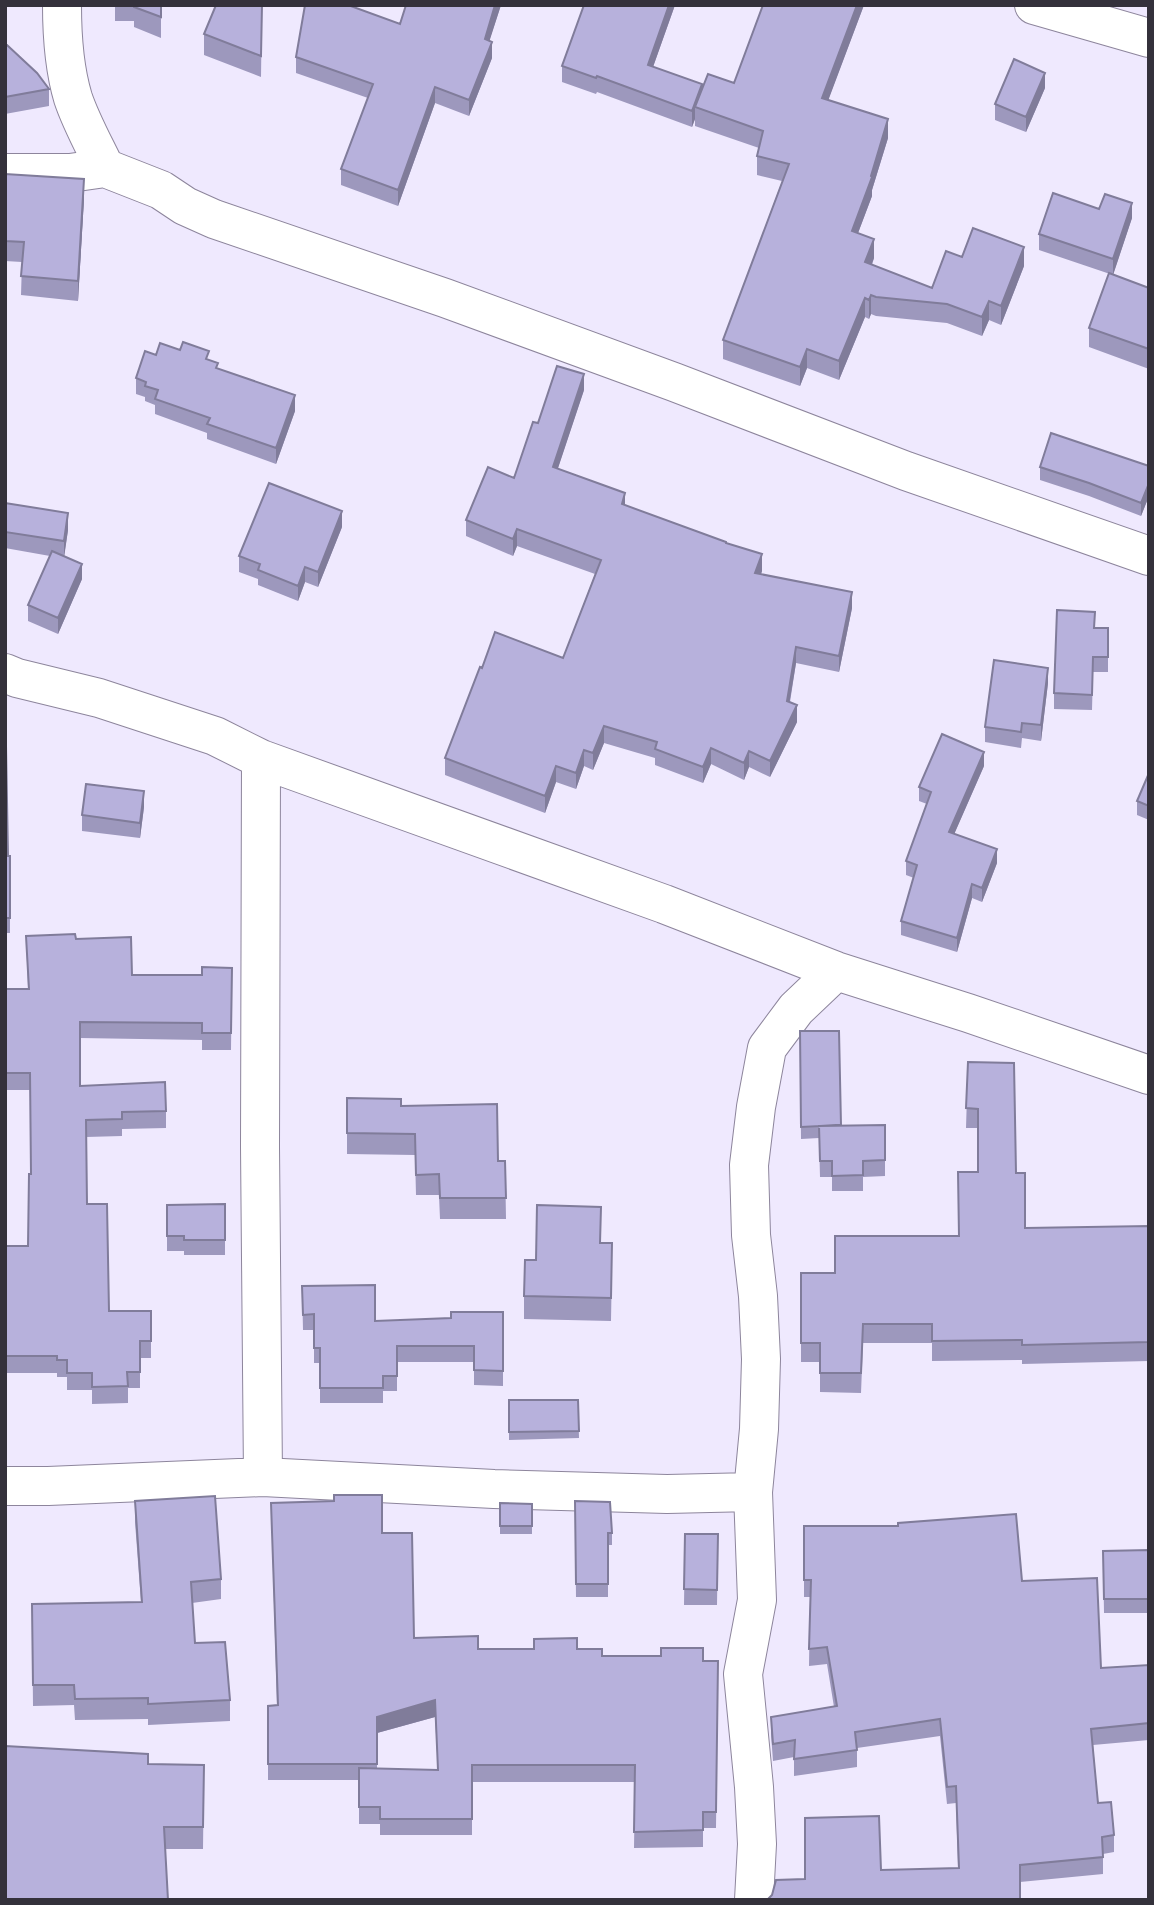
<svg xmlns="http://www.w3.org/2000/svg" width="1154" height="1905" viewBox="0 0 1154 1905" font-family="Rubik,sans-serif">
  <rect width="100%" height="100%" fill="#efe9fe"/>
  <g fill="none" stroke-linecap="round" stroke-linejoin="round">
    <g stroke="#8d859c" stroke-width="40">
      <path id="minor" d="M 62,5 C 62,36 64,68 73,98 C 81,122 94,145 105,168
        M 1034,5 L 1149,38
        M 5,173 L 70,173 L 105,168 L 161,190 L 185,206 L 214,219 L 445,298 L 674,382 L 906,471 L 1149,556
        M 5,673 L 17,678 L 99,698 L 215,736 L 261,759 L 664,904 L 836,971 L 968,1013 L 1149,1075
        M 261,759 L 260,1147 L 263,1477
        M 5,1486 L 48,1486 L 263,1477 L 494,1489 L 667,1494 L 753,1492
        M 754,1900 L 757,1844 L 754,1787 L 743,1674 L 757,1600 L 753,1492 L 759,1429 L 761,1359 L 758,1296 L 751,1235 L 749,1165 L 756,1107 L 767,1048 L 796,1009 L 836,971"/>
    </g>
    <use href="#minor" stroke="#fff" stroke-width="38"/>
  </g>
  <path fill="#9d98bd" fill-rule="evenodd" d="M 115,5 L 161,5 L 161,38 L 134,27 L 134,21 L 115,21 Z
    M 262,5 L 261,77 L 204,55 L 204,34 Z
    M 406,5 L 501,5 L 489,41 L 492,58 L 469,116 L 435,103 L 398,206 L 341,185 L 341,169 L 368,98 L 296,73 L 296,57 L 400,24 Z
    M 584,5 L 675,5 L 653,67 L 702,89 L 734,83 L 763,5 L 864,5 L 828,100 L 888,138 L 872,190 L 872,196 L 858,233 L 874,258 L 872,265 L 932,288 L 962,257 L 1024,266 L 1001,325 L 989,320 L 982,336 L 947,323 L 876,316 L 871,314 L 869,319 L 865,317 L 839,380 L 807,368 L 800,386 L 723,359 L 723,340 L 782,181 L 757,175 L 757,156 L 759,148 L 695,126 L 695,119 L 692,127 L 597,92 L 596,94 L 562,82 L 562,66 Z
    M 5,45 L 49,89 L 49,106 L 5,114 Z
    M 1045,88 L 1026,132 L 995,120 L 995,104 Z
    M 5,174 L 84,199 L 78,301 L 21,295 L 22,262 L 5,261 Z
    M 1099,209 L 1132,218 L 1113,275 L 1039,250 L 1039,234 Z
    M 1149,288 L 1149,369 L 1089,347 L 1089,328 Z
    M 156,355 L 209,360 L 218,369 L 295,411 L 276,464 L 207,439 L 207,433 L 155,414 L 155,405 L 145,401 L 145,397 L 136,394 L 136,378 Z
    M 584,390 L 558,468 L 625,505 L 726,544 L 762,571 L 761,574 L 852,608 L 839,672 L 796,663 L 790,702 L 797,722 L 770,777 L 749,767 L 744,780 L 711,764 L 703,783 L 655,765 L 655,758 L 604,743 L 593,770 L 584,766 L 576,789 L 556,782 L 545,813 L 445,775 L 445,758 L 482,668 L 563,658 L 595,574 L 517,546 L 513,556 L 466,536 L 466,520 L 514,478 L 538,423 Z
    M 1149,466 L 1149,496 L 1141,516 L 1089,496 L 1040,480 L 1040,467 Z
    M 5,503 L 68,530 L 64,556 L 82,579 L 58,634 L 28,621 L 28,605 L 50,556 L 5,548 Z
    M 342,527 L 318,587 L 305,582 L 298,601 L 258,585 L 258,579 L 239,572 L 239,556 Z
    M 1095,628 L 1108,628 L 1108,672 L 1093,672 L 1092,710 L 1054,709 L 1054,693 Z
    M 1048,683 L 1041,741 L 1022,738 L 1021,748 L 985,742 L 985,727 Z
    M 5,746 L 8,856 L 10,856 L 10,933 L 5,933 Z
    M 984,766 L 954,834 L 997,863 L 982,902 L 972,898 L 957,952 L 901,935 L 901,921 L 914,878 L 906,875 L 906,861 L 927,804 L 919,801 L 919,787 Z
    M 1149,773 L 1149,820 L 1137,815 L 1137,801 Z
    M 144,807 L 140,838 L 82,831 L 82,815 Z
    M 26,936 L 76,939 L 132,975 L 202,975 L 232,968 L 231,1050 L 202,1050 L 202,1040 L 80,1038 L 80,1086 L 166,1111 L 166,1128 L 122,1129 L 122,1136 L 86,1137 L 87,1204 L 109,1311 L 151,1311 L 151,1358 L 140,1358 L 140,1388 L 128,1388 L 128,1403 L 92,1404 L 92,1390 L 67,1390 L 67,1377 L 57,1377 L 57,1373 L 5,1373 L 5,1246 L 28,1246 L 31,1174 L 30,1090 L 5,1090 L 5,989 L 28,989 Z
    M 800,1031 L 841,1125 L 885,1125 L 885,1176 L 863,1177 L 863,1191 L 832,1191 L 832,1177 L 820,1177 L 819,1138 L 801,1139 Z
    M 968,1062 L 1016,1173 L 1025,1228 L 1149,1226 L 1149,1361 L 1022,1364 L 1022,1360 L 932,1361 L 932,1343 L 863,1343 L 861,1393 L 820,1392 L 820,1362 L 801,1362 L 801,1273 L 835,1273 L 959,1236 L 978,1172 L 978,1128 L 966,1128 Z
    M 347,1098 L 401,1106 L 498,1161 L 505,1161 L 506,1219 L 440,1219 L 439,1195 L 416,1195 L 415,1155 L 347,1154 Z
    M 225,1204 L 225,1255 L 184,1255 L 184,1251 L 167,1251 L 167,1205 Z
    M 601,1243 L 612,1265 L 611,1321 L 524,1319 L 524,1296 L 536,1260 Z
    M 302,1286 L 375,1321 L 451,1318 L 503,1312 L 503,1386 L 474,1385 L 474,1362 L 397,1362 L 397,1391 L 383,1391 L 383,1403 L 320,1403 L 320,1363 L 314,1363 L 314,1330 L 303,1330 Z
    M 509,1400 L 578,1400 L 579,1438 L 509,1440 Z
    M 135,1501 L 221,1579 L 221,1599 L 192,1603 L 195,1643 L 230,1700 L 230,1721 L 148,1725 L 148,1719 L 75,1720 L 74,1705 L 33,1706 L 32,1604 L 141,1602 L 135,1522 Z
    M 575,1501 L 612,1533 L 612,1545 L 608,1545 L 608,1597 L 576,1597 Z
    M 271,1503 L 382,1533 L 414,1638 L 478,1649 L 577,1649 L 602,1656 L 718,1661 L 716,1828 L 703,1828 L 703,1847 L 634,1848 L 635,1782 L 472,1782 L 472,1835 L 380,1835 L 380,1824 L 359,1824 L 359,1780 L 268,1780 L 268,1706 L 277,1706 ZM 435,1717 L 438,1770 L 377,1769 L 377,1733 Z
    M 500,1503 L 532,1504 L 532,1534 L 500,1534 Z
    M 804,1526 L 1022,1581 L 1101,1668 L 1149,1665 L 1149,1740 L 1093,1745 L 1098,1803 L 1114,1835 L 1114,1852 L 1103,1854 L 1103,1874 L 1020,1882 L 805,1879 L 881,1870 L 958,1868 L 956,1803 L 947,1804 L 940,1736 L 857,1748 L 857,1767 L 794,1776 L 794,1757 L 773,1761 L 771,1734 L 771,1717 L 834,1707 L 827,1664 L 809,1666 L 810,1597 L 804,1597 Z
    M 685,1534 L 718,1534 L 717,1605 L 684,1605 Z
    M 1149,1550 L 1149,1613 L 1104,1613 L 1103,1551 Z
    M 148,1764 L 204,1765 L 203,1849 L 165,1849 Z"/>
  <path fill="#807c9a" d="M 495,5 L 501,5 L 485,55 L 485,39 Z
    M 669,5 L 675,5 L 648,81 L 648,65 Z
    M 857,5 L 864,5 L 822,117 L 822,98 Z
    M 492,42 L 492,58 L 469,116 L 469,100 Z
    M 1045,73 L 1045,88 L 1026,132 L 1026,117 Z
    M 702,84 L 702,101 L 695,107 L 695,119 L 692,127 L 692,111 Z
    M 435,87 L 435,103 L 398,206 L 398,190 Z
    M 888,119 L 888,138 L 872,190 L 872,196 L 852,249 L 852,231 L 871,176 Z
    M 84,179 L 84,199 L 78,301 L 78,281 Z
    M 1132,203 L 1132,218 L 1113,275 L 1113,259 Z
    M 874,239 L 874,258 L 865,281 L 865,262 Z
    M 1024,247 L 1024,266 L 1001,325 L 1001,306 Z
    M 871,295 L 871,314 L 869,319 L 869,300 Z
    M 865,298 L 865,317 L 839,380 L 839,361 Z
    M 989,301 L 989,320 L 982,336 L 982,317 Z
    M 807,349 L 807,368 L 800,386 L 800,367 Z
    M 584,374 L 584,390 L 553,483 L 553,467 Z
    M 295,395 L 295,411 L 276,464 L 276,448 Z
    M 1149,483 L 1149,496 L 1141,516 L 1141,503 Z
    M 625,493 L 625,510 L 622,504 Z
    M 342,511 L 342,527 L 318,587 L 318,572 Z
    M 68,513 L 68,530 L 64,558 L 64,541 Z
    M 517,529 L 517,546 L 513,556 L 513,539 Z
    M 762,554 L 762,571 L 755,590 L 755,573 Z
    M 82,564 L 82,579 L 58,634 L 58,618 Z
    M 305,567 L 305,582 L 298,601 L 298,586 Z
    M 852,592 L 852,608 L 839,672 L 839,656 Z
    M 796,647 L 796,663 L 787,717 L 787,701 Z
    M 1048,668 L 1048,683 L 1041,741 L 1041,725 Z
    M 797,705 L 797,722 L 770,777 L 770,761 Z
    M 604,726 L 604,743 L 593,770 L 593,753 Z
    M 711,748 L 711,764 L 703,783 L 703,767 Z
    M 584,750 L 584,766 L 576,789 L 576,773 Z
    M 749,751 L 749,767 L 744,780 L 744,763 Z
    M 984,752 L 984,766 L 949,846 L 949,832 Z
    M 556,766 L 556,782 L 545,813 L 545,796 Z
    M 144,791 L 144,807 L 140,838 L 140,823 Z
    M 997,849 L 997,863 L 982,902 L 982,888 Z
    M 972,884 L 972,898 L 957,952 L 957,938 Z
    M 435,1700 L 435,1717 L 377,1733 L 377,1717 Z"/>
  <path fill="#b7b1dc" stroke="#807c9a" stroke-width="2" d="M 134,5 L 161,5 L 161,17 L 134,7 Z
    M 216,5 L 262,5 L 261,56 L 204,34 Z
    M 305,5 L 348,5 L 400,24 L 406,5 L 495,5 L 485,39 L 492,42 L 469,100 L 435,87 L 398,190 L 341,169 L 373,84 L 296,57 Z
    M 584,5 L 669,5 L 648,65 L 702,84 L 692,111 L 597,76 L 596,78 L 562,66 Z
    M 763,5 L 857,5 L 822,98 L 888,119 L 871,176 L 872,177 L 852,231 L 874,239 L 865,262 L 932,288 L 946,251 L 962,257 L 973,228 L 1024,247 L 1001,306 L 989,301 L 982,317 L 947,304 L 876,297 L 871,295 L 869,300 L 865,298 L 839,361 L 807,349 L 800,367 L 723,340 L 789,164 L 757,156 L 763,131 L 695,107 L 708,74 L 734,83 Z
    M 5,45 L 7,45 L 37,73 L 49,89 L 5,97 Z
    M 1014,59 L 1045,73 L 1026,117 L 995,104 Z
    M 5,174 L 84,179 L 78,281 L 21,276 L 24,242 L 5,241 Z
    M 1053,193 L 1099,209 L 1105,194 L 1132,203 L 1113,259 L 1039,234 Z
    M 1109,273 L 1149,288 L 1149,349 L 1089,328 Z
    M 183,342 L 209,351 L 206,359 L 218,363 L 216,368 L 295,395 L 276,448 L 207,424 L 210,418 L 155,399 L 158,390 L 145,386 L 146,382 L 136,378 L 145,351 L 156,355 L 160,343 L 180,350 Z
    M 557,366 L 584,374 L 553,467 L 625,493 L 622,504 L 726,542 L 726,543 L 762,554 L 755,573 L 852,592 L 839,656 L 796,647 L 787,701 L 797,705 L 770,761 L 749,751 L 744,763 L 711,748 L 703,767 L 655,749 L 657,742 L 604,726 L 593,753 L 584,750 L 576,773 L 556,766 L 545,796 L 445,758 L 480,667 L 482,668 L 495,632 L 563,658 L 601,560 L 517,529 L 513,539 L 466,520 L 488,467 L 514,478 L 533,422 L 538,423 Z
    M 1051,433 L 1149,466 L 1149,483 L 1141,503 L 1089,483 L 1040,467 Z
    M 269,483 L 342,511 L 318,572 L 305,567 L 298,586 L 258,570 L 260,564 L 239,556 Z
    M 5,503 L 68,513 L 64,541 L 5,532 Z
    M 52,551 L 82,564 L 58,618 L 28,605 Z
    M 1057,610 L 1095,612 L 1094,628 L 1108,628 L 1108,657 L 1093,657 L 1092,695 L 1054,693 Z
    M 994,660 L 1048,668 L 1041,725 L 1022,723 L 1021,732 L 985,727 Z
    M 942,734 L 984,752 L 949,832 L 997,849 L 982,888 L 972,884 L 957,938 L 901,921 L 917,865 L 906,861 L 931,792 L 919,787 Z
    M 5,746 L 6,746 L 8,856 L 10,856 L 10,918 L 5,918 Z
    M 1149,773 L 1149,806 L 1137,801 Z
    M 86,784 L 144,791 L 140,823 L 82,815 Z
    M 75,934 L 76,939 L 131,937 L 132,975 L 202,975 L 202,967 L 232,968 L 231,1033 L 202,1033 L 202,1023 L 80,1022 L 80,1086 L 165,1082 L 166,1111 L 122,1112 L 122,1119 L 86,1120 L 87,1204 L 107,1204 L 109,1311 L 151,1311 L 151,1341 L 140,1341 L 140,1372 L 127,1372 L 128,1386 L 92,1387 L 92,1373 L 67,1373 L 67,1360 L 57,1360 L 57,1356 L 5,1356 L 5,1246 L 28,1246 L 29,1174 L 31,1174 L 30,1073 L 5,1073 L 5,989 L 29,989 L 26,936 Z
    M 800,1031 L 839,1031 L 841,1125 L 801,1127 Z
    M 968,1062 L 1014,1063 L 1016,1173 L 1025,1173 L 1025,1228 L 1149,1226 L 1149,1342 L 1022,1345 L 1022,1340 L 932,1341 L 932,1324 L 863,1324 L 861,1373 L 820,1373 L 820,1343 L 801,1343 L 801,1273 L 835,1273 L 835,1236 L 959,1236 L 958,1172 L 978,1172 L 978,1109 L 966,1108 Z
    M 347,1098 L 401,1099 L 401,1106 L 497,1104 L 498,1161 L 505,1161 L 506,1198 L 440,1198 L 439,1174 L 416,1175 L 415,1134 L 347,1133 Z
    M 885,1125 L 885,1160 L 863,1161 L 863,1175 L 832,1176 L 832,1161 L 820,1161 L 819,1126 Z
    M 225,1204 L 225,1240 L 184,1240 L 184,1236 L 167,1236 L 167,1205 Z
    M 537,1205 L 601,1207 L 600,1243 L 612,1243 L 611,1298 L 524,1296 L 525,1260 L 536,1260 Z
    M 375,1285 L 375,1321 L 451,1318 L 451,1312 L 503,1312 L 503,1371 L 474,1370 L 474,1346 L 397,1346 L 397,1376 L 383,1376 L 383,1388 L 320,1388 L 320,1348 L 314,1348 L 314,1314 L 303,1315 L 302,1286 Z
    M 509,1400 L 578,1400 L 579,1431 L 509,1432 Z
    M 334,1495 L 382,1495 L 382,1533 L 412,1533 L 414,1638 L 478,1636 L 478,1649 L 534,1649 L 534,1639 L 577,1638 L 577,1649 L 602,1649 L 602,1656 L 661,1656 L 661,1648 L 703,1648 L 703,1661 L 718,1661 L 716,1812 L 703,1812 L 703,1830 L 634,1832 L 635,1765 L 472,1765 L 472,1819 L 380,1819 L 380,1807 L 359,1807 L 359,1768 L 438,1770 L 435,1700 L 377,1717 L 377,1764 L 268,1764 L 268,1706 L 278,1705 L 271,1503 L 334,1501 Z
    M 215,1496 L 221,1579 L 191,1582 L 195,1643 L 225,1642 L 230,1700 L 148,1704 L 148,1698 L 75,1699 L 74,1685 L 33,1685 L 32,1604 L 142,1602 L 135,1501 Z
    M 575,1501 L 610,1502 L 612,1533 L 608,1533 L 608,1584 L 576,1584 Z
    M 500,1503 L 532,1504 L 532,1526 L 500,1526 Z
    M 1016,1514 L 1022,1581 L 1097,1578 L 1101,1668 L 1149,1665 L 1149,1723 L 1091,1729 L 1098,1803 L 1111,1802 L 1114,1835 L 1102,1837 L 1103,1857 L 1020,1865 L 1020,1900 L 767,1900 L 772,1895 L 776,1880 L 805,1879 L 805,1818 L 879,1816 L 881,1870 L 959,1868 L 956,1786 L 947,1787 L 940,1719 L 855,1732 L 857,1750 L 794,1759 L 795,1740 L 773,1744 L 771,1717 L 837,1706 L 827,1647 L 809,1649 L 811,1580 L 804,1580 L 804,1526 L 898,1526 L 898,1523 Z
    M 685,1534 L 718,1534 L 717,1590 L 684,1589 Z
    M 1149,1550 L 1149,1599 L 1104,1599 L 1103,1551 Z
    M 5,1746 L 148,1754 L 148,1764 L 204,1765 L 203,1827 L 164,1827 L 168,1900 L 5,1900 Z"/>
  <rect width="1154" height="1905" fill="none" stroke="#34313b" stroke-width="14"/>
</svg>
